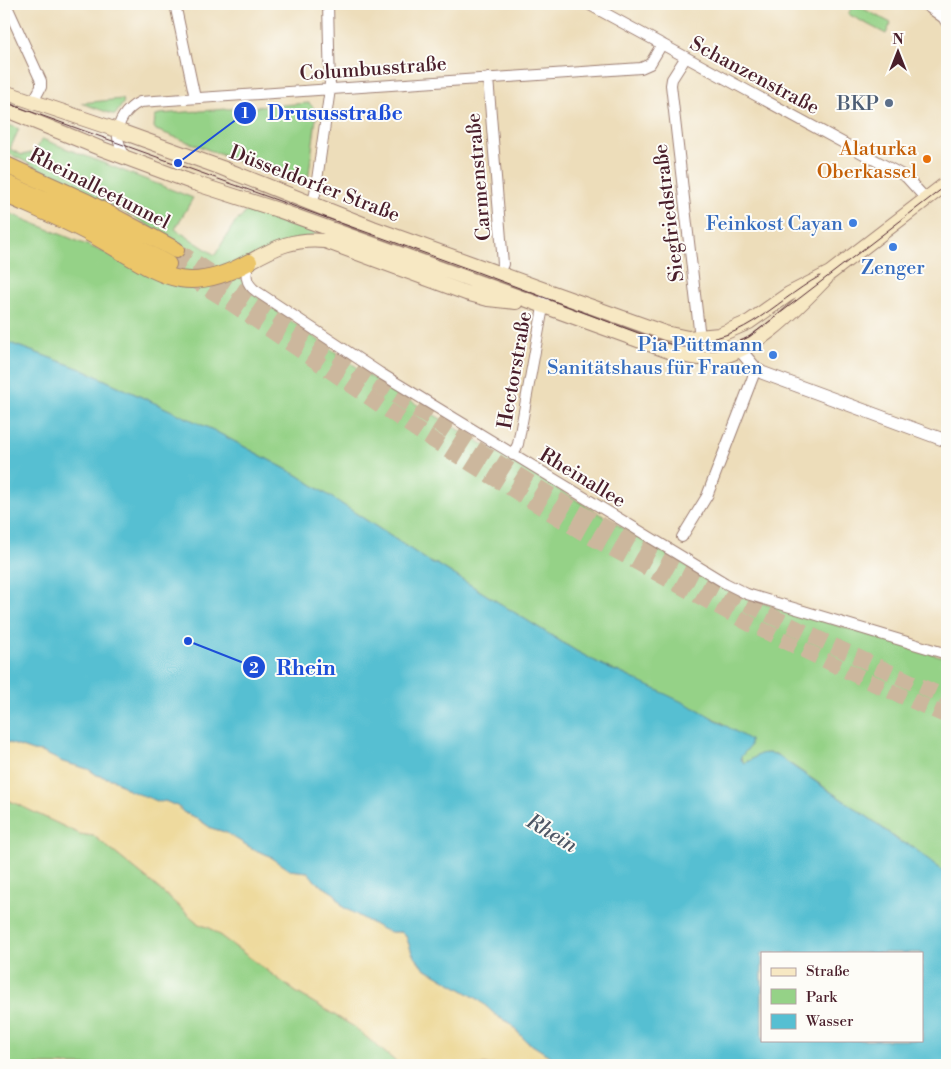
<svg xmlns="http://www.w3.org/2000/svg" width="951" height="1069" viewBox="0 0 951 1069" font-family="'Libre Bodoni',serif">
  <rect width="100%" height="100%" fill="#fdfcf7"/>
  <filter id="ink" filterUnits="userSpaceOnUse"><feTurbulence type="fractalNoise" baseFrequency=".02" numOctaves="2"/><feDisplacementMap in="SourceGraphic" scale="10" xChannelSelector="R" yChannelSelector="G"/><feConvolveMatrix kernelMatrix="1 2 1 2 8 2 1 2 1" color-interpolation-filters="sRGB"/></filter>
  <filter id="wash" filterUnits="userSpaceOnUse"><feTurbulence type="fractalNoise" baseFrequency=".0096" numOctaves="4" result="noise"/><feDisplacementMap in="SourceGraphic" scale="20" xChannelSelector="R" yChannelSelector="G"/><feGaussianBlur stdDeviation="1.12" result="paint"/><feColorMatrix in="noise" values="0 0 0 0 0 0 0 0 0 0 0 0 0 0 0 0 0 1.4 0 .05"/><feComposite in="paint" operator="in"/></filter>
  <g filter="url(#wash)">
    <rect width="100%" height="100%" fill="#edddba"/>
    <path fill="#95d287" stroke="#707859" d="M 854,4 L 891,23 L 886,34 L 848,14 Z
      M 122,99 L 124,102 L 115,115 L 81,103 Z
      M 309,103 L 317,111 L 308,181 L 302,185 L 156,130 L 154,127 L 155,117 L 159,114 Z
      M 4,123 L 19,129 L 10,149 L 22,155 L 35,152 L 42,139 L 193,198 L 175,229 L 215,255 L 235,222 L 242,217 L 246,211 L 331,238 L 309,237 L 220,274 L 167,273 L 182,245 L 137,219 L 4,151 Z
      M 4,211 L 111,255 L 153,275 L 242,273 L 241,278 L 247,290 L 371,377 L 735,595 L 947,658 L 947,874 L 910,845 L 901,842 L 872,820 L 776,754 C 758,751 758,757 744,763 L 723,723 L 619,672 L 610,669 L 576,651 L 437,564 L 433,564 L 299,476 L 213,430 L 81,369 L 4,341 Z
      M 4,798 L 80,834 L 94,836 L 157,887 L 199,924 L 210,928 L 296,992 L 353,1026 L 400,1065 L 4,1065 Z"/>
    <path fill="#eeda9e" stroke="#9c7c64" d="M 4,741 L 33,751 L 42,752 L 63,762 L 88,769 L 97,775 L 115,780 L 128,790 L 165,801 L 179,807 L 183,812 L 196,818 L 211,828 L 225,832 L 253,849 L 268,855 L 290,870 L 308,872 L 316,882 L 335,894 L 343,907 L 391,932 L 401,932 L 406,936 L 412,953 L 423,967 L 478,999 L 498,1017 L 509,1023 L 526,1041 L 564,1065 L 400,1065 L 353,1026 L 296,992 L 210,928 L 199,924 L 157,887 L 94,836 L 80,834 L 4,798 Z"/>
    <path fill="#56bfd2" stroke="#506f7e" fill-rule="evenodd" d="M 4,341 L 81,369 L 213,430 L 299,476 L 433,564 L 437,564 L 576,651 L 610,669 L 619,672 L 699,710 L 750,740 L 750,746 L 740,758 L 744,763 C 759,757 756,751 775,754 L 872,820 L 900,842 L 910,845 L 947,874 L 947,1065 L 564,1065 L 526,1041 L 510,1023 L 498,1017 L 478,999 L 423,967 L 412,953 L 406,936 L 401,932 L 391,932 L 382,929 L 343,907 L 335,894 L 316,882 L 308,872 L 290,870 L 268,855 L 253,849 L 225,832 L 211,828 L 197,818 L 183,812 L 179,807 L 165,801 L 160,802 L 128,790 L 115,780 L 97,775 L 88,769 L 63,762 L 42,752 L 33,751 L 4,741 ZM 762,953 L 922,953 L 922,1040 L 762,1040 Z"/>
  </g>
  <g filter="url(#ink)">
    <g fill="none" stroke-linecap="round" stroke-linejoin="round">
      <path stroke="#ccb79d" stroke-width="16" stroke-dasharray="16 8" stroke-linecap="butt" d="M 176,250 C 302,331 424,418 552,496 C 679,573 812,638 947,698
        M 168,264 L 228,301 L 423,434 L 582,532 L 750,624 L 866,680 L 947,716"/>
      <g stroke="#9c7e72" stroke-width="12">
        <path id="minor" d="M 6,4 L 41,81 L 41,87 L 33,102
          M 175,4 L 195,98
          M 588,4 L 906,177 L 926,199
          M 488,78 L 503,264 L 499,273
          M 125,157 C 122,151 119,144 118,138 C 116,122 127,108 140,102 L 641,68 L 650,64 L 662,44
          M 312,204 L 315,194 L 330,89 L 328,4
          M 249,262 C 245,274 245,283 256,291 L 380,373 L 725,583 L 747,594 L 947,654
          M 675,352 C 685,350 695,348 700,338 L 671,85 L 672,79 L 686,57
          M 513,455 L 518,444 L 546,291
          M 682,537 L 707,496 L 756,369"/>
      </g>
      <g stroke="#9c7e72" stroke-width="14">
        <path id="tertiary" d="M 926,4 L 944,17 L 947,22
          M 740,350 L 756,369 L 763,373 L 947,441"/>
      </g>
      <g stroke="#9c7e72" stroke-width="16">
        <path id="secondary" d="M 4,92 L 117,130 L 222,168 L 373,228 L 556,294 L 665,333 L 688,338 L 719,335 L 749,322 L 789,294 L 830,273 L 947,183
          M 4,109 L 97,147 L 194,183 L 278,210 L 674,353 C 686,356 698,359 712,358 C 752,356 799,306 826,278
          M 249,262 C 276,247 294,238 325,241 L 466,293 L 488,299 L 516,302"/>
      </g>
      <g stroke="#9c7e72" stroke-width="18">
        <path id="trunk" d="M 4,164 L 87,202 L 176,250
          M 4,182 L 80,216 L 168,264
          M 4,194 C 35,208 68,221 98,238 C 157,271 181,300 249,262"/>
      </g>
      <use href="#minor" stroke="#fff" stroke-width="10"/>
      <use href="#tertiary" stroke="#fff" stroke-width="12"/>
      <use href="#secondary" stroke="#f7e8c3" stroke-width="14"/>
      <use href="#trunk" stroke="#ecc669" stroke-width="16"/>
      <path stroke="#4a1f2b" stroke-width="1" d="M 4,102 L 477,272 L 662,342 C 693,351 720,351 749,337 L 947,185
        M 676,339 C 739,349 770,304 820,276"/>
    </g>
  </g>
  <circle fill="#5c6f8a" stroke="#fdfcf7" stroke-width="2" cx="889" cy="103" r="5"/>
  <circle fill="#e8710a" stroke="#fdfcf7" stroke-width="2" cx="927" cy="159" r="5"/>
  <g fill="#3f7fe0" stroke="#fdfcf7" stroke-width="2">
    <circle cx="853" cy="223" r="5"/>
    <circle cx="893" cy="247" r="5"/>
    <circle cx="773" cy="355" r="5"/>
  </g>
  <g text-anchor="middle" stroke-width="4" stroke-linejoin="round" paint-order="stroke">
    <g font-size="20" fill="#4a1f2b" stroke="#fdfcf7">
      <text transform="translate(373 68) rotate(-4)" y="7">Columbusstraße</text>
      <text transform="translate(755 75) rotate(28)" y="7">Schanzenstraße</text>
      <text transform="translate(478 177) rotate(-95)" y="7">Carmenstraße</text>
      <text transform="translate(315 183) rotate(21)" y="7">Düsseldorfer Straße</text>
      <text transform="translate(100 188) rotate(27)" y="7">Rheinalleetunnel</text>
      <text transform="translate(668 213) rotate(-97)" y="7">Siegfriedstraße</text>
      <text transform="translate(514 370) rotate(-80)" y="7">Hectorstraße</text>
      <text transform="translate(583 477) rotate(31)" y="7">Rheinallee</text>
    </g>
    <g font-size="20" fill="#4e5e75" stroke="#fdfcf7" text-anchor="end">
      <text x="879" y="110">BKP</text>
    </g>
    <g font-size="20" fill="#c56008" stroke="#fdfcf7" text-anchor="end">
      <text x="917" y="155">Alaturka<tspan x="917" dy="23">Oberkassel</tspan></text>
    </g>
    <g font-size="20" fill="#366cbe" stroke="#fdfcf7" text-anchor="end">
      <text x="843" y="230">Feinkost Cayan</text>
      <text x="893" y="274" text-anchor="middle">Zenger</text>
      <text x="763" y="351">Pia Püttmann<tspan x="763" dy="23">Sanitätshaus für Frauen</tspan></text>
    </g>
    <g font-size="21" font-style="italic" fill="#4e5765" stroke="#fdfcf7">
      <text transform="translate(552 833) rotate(31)" y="7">Rhein</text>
    </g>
  </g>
  <path fill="none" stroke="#1d4ed8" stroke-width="2" d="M178 163L245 113M188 641L254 667"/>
  <g fill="#1d4ed8" stroke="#fdfcf7" stroke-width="2">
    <circle cx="178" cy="163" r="5"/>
    <circle cx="188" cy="641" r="5"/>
    <circle cx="245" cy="113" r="12"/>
    <circle cx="254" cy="667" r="12"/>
  </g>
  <g font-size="15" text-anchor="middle" font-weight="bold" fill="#fff">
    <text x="245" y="118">1</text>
    <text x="254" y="673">2</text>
  </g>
  <g font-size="21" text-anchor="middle" font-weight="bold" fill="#1d4ed8" stroke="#fdfcf7" stroke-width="4" stroke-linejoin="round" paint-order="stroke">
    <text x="335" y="120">Drususstraße</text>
    <text x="306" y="675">Rhein</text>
  </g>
  <rect width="951" height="1069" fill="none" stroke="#fdfcf7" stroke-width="20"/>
  <rect x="761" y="952" width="162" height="90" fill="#fdfcf7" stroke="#b5a4a5"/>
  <rect x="771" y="968" width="25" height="8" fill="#f7e8c3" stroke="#b5a4a5"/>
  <text x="806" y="976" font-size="15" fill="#4a1f2b">Straße</text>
  <rect x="771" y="989" width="25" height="15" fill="#95d287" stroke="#b5a4a5"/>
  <text x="806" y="1002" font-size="15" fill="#4a1f2b">Park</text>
  <rect x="771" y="1014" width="25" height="15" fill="#56bfd2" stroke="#b5a4a5"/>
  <text x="806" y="1026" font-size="15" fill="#4a1f2b">Wasser</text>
  <g transform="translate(898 52)" stroke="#fdfcf7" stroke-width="4" paint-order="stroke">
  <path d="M0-4L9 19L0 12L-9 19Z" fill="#4a1f2b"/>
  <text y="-8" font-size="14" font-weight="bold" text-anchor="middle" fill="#4a1f2b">N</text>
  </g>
</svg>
